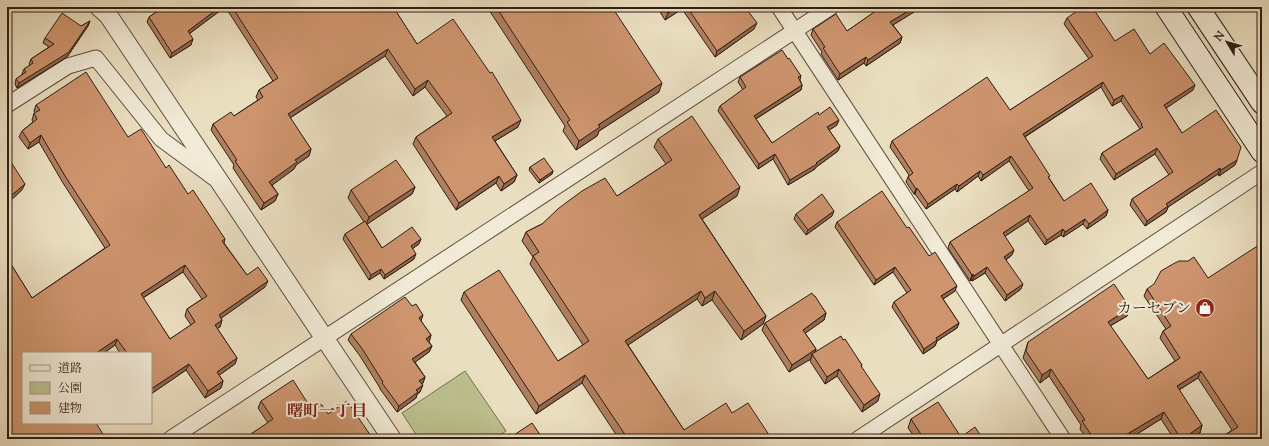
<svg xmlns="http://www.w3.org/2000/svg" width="1269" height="446" viewBox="0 0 1269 446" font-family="'Sorts Mill Goudy','Noto Serif JP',serif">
  <rect width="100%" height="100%" fill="#eadec0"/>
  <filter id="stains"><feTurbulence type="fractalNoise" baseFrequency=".005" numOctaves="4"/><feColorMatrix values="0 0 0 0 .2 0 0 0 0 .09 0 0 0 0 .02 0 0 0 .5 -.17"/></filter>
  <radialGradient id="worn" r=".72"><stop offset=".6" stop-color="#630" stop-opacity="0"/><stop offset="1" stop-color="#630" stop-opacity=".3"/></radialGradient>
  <path fill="#bcc08e" stroke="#766f51" d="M 465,371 L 506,431 L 494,439 L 419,439 L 402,413 Z"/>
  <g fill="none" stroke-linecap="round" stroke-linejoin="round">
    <g stroke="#5e4e3f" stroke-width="17">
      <path id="minor" d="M 779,7 L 1063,439
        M 7,105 L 68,66 L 96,58 L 161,139 L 214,178
        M 170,439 L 831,7
        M 858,439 L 1262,172"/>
    </g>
    <g stroke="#5e4e3f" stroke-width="20">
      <path id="tertiary" d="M 99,7 L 108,15 L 392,439"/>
    </g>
    <g stroke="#301e14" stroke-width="23">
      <path id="secondary" d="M 1166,7 L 1262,152
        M 1198,7 L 1262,103"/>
    </g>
    <use href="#minor" stroke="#f1ead6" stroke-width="15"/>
    <use href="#tertiary" stroke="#f1ead6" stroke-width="18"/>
    <use href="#secondary" stroke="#f1ead6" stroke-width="21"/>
  </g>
  <path fill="#b07f5f" stroke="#301e14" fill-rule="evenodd" d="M 164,7 L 222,7 L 221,10 L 189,34 L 191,45 L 170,58 L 147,22 L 149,17 Z
    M 226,7 L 403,7 L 396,12 L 417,44 L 518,127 L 495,141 L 517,175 L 514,182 L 501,191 L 496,183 L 456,210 L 413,144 L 416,137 L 447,116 L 425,87 L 413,96 L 385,56 L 290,118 L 311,149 L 309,156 L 296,165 L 294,169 L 272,185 L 278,194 L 275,201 L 261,210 L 233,168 L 234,165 L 211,130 L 213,124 L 234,116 L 258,100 L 256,97 L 259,90 L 273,81 L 226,8 Z
    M 490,7 L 612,7 L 659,92 L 599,131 L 597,136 L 576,150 L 563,131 L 565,126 L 489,10 Z
    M 657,7 L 745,7 L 754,29 L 715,57 L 682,9 L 665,20 Z
    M 873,7 L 922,7 L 893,25 L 902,37 L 900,43 L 866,66 L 864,63 L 838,80 L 821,54 L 822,52 L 811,35 L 813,29 L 847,31 L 876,11 Z
    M 1067,18 L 1115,41 L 1150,54 L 1193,90 L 1166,108 L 1182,133 L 1237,160 L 1235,165 L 1219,176 L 1218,174 L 1168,207 L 1166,212 L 1145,226 L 1130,205 L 1132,199 L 1169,175 L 1155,154 L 1114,180 L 1100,159 L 1102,153 L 1140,129 L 1121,101 L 1112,106 L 1101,87 L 1025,137 L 1049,178 L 1064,201 L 1108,210 L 1106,216 L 1087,229 L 1083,224 L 1063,237 L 1061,235 L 1045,245 L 1028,221 L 1005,236 L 1012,255 L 1006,260 L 1021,289 L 1005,301 L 985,273 L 972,281 L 971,280 L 970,281 L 948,248 L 950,242 L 1029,191 L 1009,161 L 981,181 L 978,176 L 957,192 L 955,189 L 926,209 L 915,194 L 914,194 L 906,182 L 908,177 L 909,175 L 890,147 L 892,141 L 1010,110 L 1089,59 L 1064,24 Z
    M 90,21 L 88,26 L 67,57 L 17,88 L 15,84 L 16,79 L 22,75 L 22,74 L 24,69 L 30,65 L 29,64 L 31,59 L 49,47 L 43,43 L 45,38 L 81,26 Z
    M 788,59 L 801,76 L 800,80 L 802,85 L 801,90 L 756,119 L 772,143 L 819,115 L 837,125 L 829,130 L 840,146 L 838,151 L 815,168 L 815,169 L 788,185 L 773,159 L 758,169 L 718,111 L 720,106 L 743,90 L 738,82 L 740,77 Z
    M 36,105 L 128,137 L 166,168 L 225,239 L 224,243 L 247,275 L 265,287 L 221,318 L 222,320 L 220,327 L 217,328 L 237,358 L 235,364 L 219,375 L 223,381 L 221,388 L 205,398 L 186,370 L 151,394 L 151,353 L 120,353 L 115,345 L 104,353 L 23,353 L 7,439 L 7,258 L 32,298 L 105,248 L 63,183 L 39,142 L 28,149 L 19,137 L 22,131 L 33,122 L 32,120 L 34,113 L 35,113 L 34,111 ZM 183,272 L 202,299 L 187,309 L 185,316 L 191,325 L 170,339 L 143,298 Z
    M 658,139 L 737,196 L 702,219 L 766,316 L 763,324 L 741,340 L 712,300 L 702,306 L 697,299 L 628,345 L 684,430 L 732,413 L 771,439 L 619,439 L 582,383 L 536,414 L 461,300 L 464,292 L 558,361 L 583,345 L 530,264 L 533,257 L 522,241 L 526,232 L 542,224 L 617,196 L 666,164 L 654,147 Z
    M 530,167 L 553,171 L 552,174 L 539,183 L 529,170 Z
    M 415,187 L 412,194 L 367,224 L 382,248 L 419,244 L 412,249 L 414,259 L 384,279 L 380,273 L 369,280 L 343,239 L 345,234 L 364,222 L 348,198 L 351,190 Z
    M 796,214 L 832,216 L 806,235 L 794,219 Z
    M 837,222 L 907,228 L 955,291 L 943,299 L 959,323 L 957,328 L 937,341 L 935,346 L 923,354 L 892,307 L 894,302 L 907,293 L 893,272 L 874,285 L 835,227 Z
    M 1147,289 L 1262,439 L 1224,439 L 1225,435 L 1232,430 L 1198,378 L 1179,390 L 1202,425 L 1200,433 L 1190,439 L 1174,439 L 1161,419 L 1129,439 L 1087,439 L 1080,429 L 1081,425 L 1049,376 L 1040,383 L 1023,358 L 1028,342 L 1130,308 L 1127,316 L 1110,326 L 1148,379 L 1175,361 L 1160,338 L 1163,331 L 1166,329 L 1144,296 Z
    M 814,296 L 826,313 L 824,320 L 805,333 L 816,349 L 815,353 L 843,340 L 862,365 L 861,367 L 878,401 L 862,412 L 837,376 L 825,384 L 810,361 L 811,358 L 789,372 L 762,330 L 765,323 Z
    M 421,321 L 431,335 L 429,342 L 432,346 L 429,352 L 415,362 L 425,377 L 423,383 L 422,384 L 420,392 L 417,394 L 416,398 L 397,412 L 380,389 L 380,388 L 360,356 L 348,340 L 351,334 Z
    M 261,401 L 312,410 L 328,414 L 373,439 L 249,439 L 251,434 L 268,423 L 258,408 Z
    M 911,419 L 961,437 L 983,439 L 916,439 L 908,428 Z"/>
  <path fill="#90684d" stroke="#301e14" d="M 220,7 L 222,7 L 221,10 L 186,36 L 188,31 Z
    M 396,7 L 403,7 L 391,15 L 394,8 Z
    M 677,7 L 682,7 L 682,9 L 665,20 L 668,13 Z
    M 915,7 L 922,7 L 888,28 L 890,22 Z
    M 90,21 L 88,26 L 67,57 L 17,88 L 19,83 Z
    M 757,23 L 754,29 L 715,57 L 717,51 Z
    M 902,37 L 900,43 L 866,66 L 868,60 Z
    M 193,39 L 191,45 L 170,58 L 172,53 Z
    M 388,49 L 385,56 L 285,121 L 288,114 Z
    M 866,57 L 864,63 L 838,80 L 840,74 Z
    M 428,80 L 425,87 L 413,96 L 415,89 Z
    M 1103,82 L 1101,87 L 1021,139 L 1023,134 Z
    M 662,83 L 659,92 L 599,131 L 597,136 L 576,150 L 579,141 L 598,125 Z
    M 802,85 L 801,90 L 752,121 L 754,116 Z
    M 1195,85 L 1193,90 L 1162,111 L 1164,105 Z
    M 1123,95 L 1121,101 L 1112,106 L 1114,100 Z
    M 521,120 L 518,127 L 490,144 L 492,137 Z
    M 839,120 L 837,125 L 825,133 L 827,127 Z
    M 41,135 L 39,142 L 28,149 L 30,143 Z
    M 840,146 L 838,151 L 815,168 L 815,169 L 788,185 L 790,180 L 816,163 Z
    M 1157,148 L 1155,154 L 1114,180 L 1116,174 Z
    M 311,149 L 309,156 L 296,165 L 294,169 L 267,189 L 269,182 L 295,160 Z
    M 775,154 L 773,159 L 758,169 L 759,164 Z
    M 1011,156 L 1009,161 L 981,181 L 983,175 Z
    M 1237,160 L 1235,165 L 1219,176 L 1221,170 Z
    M 1220,168 L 1218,174 L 1168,207 L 1166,212 L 1145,226 L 1147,221 L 1166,204 Z
    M 553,171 L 552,174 L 539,183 L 540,180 Z
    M 980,171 L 978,176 L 957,192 L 959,186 Z
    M 517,175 L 514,182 L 501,191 L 504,184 Z
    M 499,176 L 496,183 L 456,210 L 459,203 Z
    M 25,184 L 22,190 L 7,204 L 7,199 Z
    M 957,184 L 955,189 L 926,209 L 928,204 Z
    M 415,187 L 412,194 L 366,225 L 369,217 Z
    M 740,187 L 737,196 L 696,223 L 699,215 Z
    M 917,188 L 915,194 L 914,194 L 916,189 Z
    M 278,194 L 275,201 L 261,210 L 264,203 Z
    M 1108,210 L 1106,216 L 1087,229 L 1089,224 Z
    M 834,211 L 832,216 L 806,235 L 808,230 Z
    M 1030,215 L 1028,221 L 1001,239 L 1003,233 Z
    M 1085,219 L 1083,224 L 1063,237 L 1065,232 Z
    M 1063,229 L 1061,235 L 1045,245 L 1047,240 Z
    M 421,239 L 419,244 L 409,251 L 411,246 Z
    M 1014,250 L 1012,255 L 1002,262 L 1004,257 Z
    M 416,254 L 414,259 L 384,279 L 385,275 Z
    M 185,265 L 183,272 L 138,301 L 141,294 Z
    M 895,267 L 893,272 L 874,285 L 876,280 Z
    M 987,267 L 985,273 L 972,281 L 974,276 Z
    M 381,269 L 380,273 L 369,280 L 371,275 Z
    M 973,274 L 971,280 L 970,281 L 972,275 Z
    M 268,281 L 265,287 L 216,322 L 219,315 Z
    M 1023,284 L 1021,289 L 1005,301 L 1007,295 Z
    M 957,286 L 955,291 L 940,301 L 941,296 Z
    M 701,291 L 697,299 L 622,349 L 625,341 Z
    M 715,291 L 712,300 L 702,306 L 705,298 Z
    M 1130,308 L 1127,316 L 1105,329 L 1108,322 Z
    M 826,313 L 824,320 L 800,337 L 803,330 Z
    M 423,315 L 421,321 L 419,318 Z
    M 766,316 L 763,324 L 741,340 L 744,331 Z
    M 222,320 L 220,327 L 212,332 L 215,325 Z
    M 959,323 L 957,328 L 937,341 L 935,346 L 923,354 L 924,349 L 936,338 Z
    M 431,335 L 429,342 L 424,345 L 426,339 Z
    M 117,339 L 115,345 L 104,353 L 96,353 Z
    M 432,346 L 429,352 L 410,366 L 412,359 Z
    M 816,349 L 814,357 L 812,354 L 811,359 L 789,372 L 792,365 Z
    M 237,358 L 235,364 L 214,379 L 217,372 Z
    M 189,364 L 186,370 L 151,394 L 151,389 Z
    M 839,369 L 837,376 L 825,384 L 827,377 Z
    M 1051,369 L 1049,376 L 1040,383 L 1042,375 Z
    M 1201,371 L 1198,378 L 1174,393 L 1177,386 Z
    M 585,375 L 582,383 L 536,414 L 539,406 Z
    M 425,377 L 423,383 L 417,387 L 419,381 Z
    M 223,381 L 221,388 L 205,398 L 208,391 Z
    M 423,385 L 420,392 L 417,394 L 416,398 L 397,412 L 399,406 L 416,390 Z
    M 880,394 L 878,401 L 862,412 L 864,405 Z
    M 1164,412 L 1161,419 L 1129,439 L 1119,439 Z
    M 1202,425 L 1200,433 L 1190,439 L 1183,439 Z"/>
  <path fill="#cd946e" stroke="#301e14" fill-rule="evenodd" d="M 164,7 L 220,7 L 188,31 L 193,39 L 172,53 L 149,17 Z
    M 232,7 L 396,7 L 394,8 L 417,44 L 453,19 L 490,73 L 492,72 L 521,120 L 492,137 L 517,175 L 504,184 L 499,176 L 459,203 L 416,137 L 452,113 L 428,80 L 415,89 L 388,49 L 288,114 L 311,149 L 295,160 L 297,162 L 269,182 L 278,194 L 264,203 L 235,161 L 237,160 L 213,124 L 231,112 L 234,116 L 263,97 L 259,90 L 278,78 Z
    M 496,7 L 612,7 L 662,83 L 598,125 L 600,127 L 579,141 L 567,122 L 570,120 Z
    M 663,7 L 677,7 L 668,13 Z
    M 687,7 L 745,7 L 757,23 L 717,51 Z
    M 879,7 L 915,7 L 890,22 L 902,37 L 868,60 L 866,57 L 840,74 L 823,48 L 825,47 L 813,29 L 836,14 L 847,31 L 880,8 Z
    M 1083,7 L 1092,7 L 1115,41 L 1134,29 L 1150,54 L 1164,43 L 1195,85 L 1164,105 L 1182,133 L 1216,110 L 1241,147 L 1237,160 L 1221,170 L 1220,168 L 1166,204 L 1168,206 L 1147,221 L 1132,199 L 1173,172 L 1157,148 L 1116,174 L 1102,153 L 1143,127 L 1141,125 L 1142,124 L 1123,95 L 1114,100 L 1103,82 L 1023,134 L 1050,176 L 1048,177 L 1064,201 L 1091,183 L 1108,210 L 1089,224 L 1085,219 L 1065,232 L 1063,229 L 1047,240 L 1030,215 L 1003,233 L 1014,250 L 1004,257 L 1023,284 L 1007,295 L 987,267 L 974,276 L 973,274 L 972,275 L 950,242 L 1033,188 L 1011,156 L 983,175 L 980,171 L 959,186 L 957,184 L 928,204 L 917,188 L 916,189 L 908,177 L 913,173 L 892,141 L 987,77 L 1010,110 L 1093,56 L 1067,18 Z
    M 62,13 L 81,26 L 90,21 L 69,52 L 19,83 L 16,79 L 26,72 L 24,69 L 33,63 L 31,59 L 54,44 L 45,38 Z
    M 782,50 L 788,59 L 789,58 L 801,76 L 798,77 L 802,85 L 754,116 L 772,143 L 818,112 L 819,115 L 830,107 L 839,120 L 827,127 L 840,146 L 816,163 L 817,164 L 790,180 L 775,154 L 759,164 L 720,106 L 746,87 L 740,77 Z
    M 86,72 L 128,137 L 141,129 L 166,168 L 169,165 L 188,194 L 193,190 L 225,239 L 222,241 L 247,275 L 258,267 L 268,281 L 219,315 L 222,320 L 215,325 L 237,358 L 217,372 L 223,381 L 208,391 L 189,364 L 151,389 L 151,353 L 127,353 L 117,339 L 96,353 L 23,353 L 23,423 L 96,423 L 106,439 L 7,439 L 7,406 L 11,403 L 7,397 L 7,258 L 32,298 L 110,245 L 65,176 L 41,135 L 30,143 L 22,131 L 37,119 L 34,113 L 40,110 L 36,105 ZM 185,265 L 207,296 L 187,309 L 195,322 L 170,339 L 141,294 Z
    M 692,116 L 740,187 L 699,215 L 766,316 L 744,331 L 715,291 L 705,298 L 701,291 L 625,341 L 684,430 L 726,403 L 732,413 L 748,403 L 771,438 L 771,439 L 628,439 L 585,375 L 539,406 L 464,292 L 499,270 L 558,361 L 589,341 L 533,256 L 539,252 L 526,232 L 542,224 L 559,208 L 582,191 L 605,178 L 617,196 L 672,160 L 658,139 Z
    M 7,157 L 9,159 L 25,184 L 7,199 Z
    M 544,158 L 553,171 L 540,180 L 530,167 Z
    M 396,160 L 415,187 L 369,217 L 351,190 Z
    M 882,191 L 907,228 L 909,227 L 929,256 L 935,252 L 957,286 L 941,296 L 959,323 L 936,338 L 937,340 L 924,349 L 894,302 L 911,290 L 895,267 L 876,280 L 837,222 Z
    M 822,194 L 834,211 L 808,230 L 796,214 Z
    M 365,221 L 382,248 L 412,227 L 421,239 L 411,246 L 416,254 L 385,275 L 381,269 L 371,275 L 345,234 Z
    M 1262,243 L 1262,439 L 1228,439 L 1225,435 L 1238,427 L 1201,371 L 1177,386 L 1202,425 L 1183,439 L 1181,439 L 1164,412 L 1119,439 L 1094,439 L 1082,421 L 1085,420 L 1051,369 L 1042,375 L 1026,351 L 1028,342 L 1114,284 L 1130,308 L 1108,322 L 1148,379 L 1180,358 L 1163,331 L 1171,326 L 1147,289 L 1154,284 L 1161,271 L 1173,264 L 1179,261 L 1188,261 L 1194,257 L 1208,278 Z
    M 812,293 L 814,296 L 815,296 L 826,313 L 803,330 L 816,349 L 792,365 L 765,323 Z
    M 405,297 L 412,306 L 416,304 L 423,315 L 419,318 L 431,335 L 426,339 L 432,346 L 412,359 L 425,377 L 419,381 L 423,385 L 416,390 L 418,392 L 399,406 L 382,383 L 383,382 L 363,350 L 351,334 Z
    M 841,336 L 843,340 L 845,339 L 862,365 L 861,366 L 880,394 L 864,405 L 839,369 L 827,377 L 812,354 Z
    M 293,380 L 312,410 L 321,404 L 328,414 L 347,401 L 373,439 L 254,439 L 251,434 L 273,419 L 261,401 Z
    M 938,402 L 961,437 L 975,427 L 983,439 L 924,439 L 911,419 Z
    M 532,423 L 543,439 L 508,439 Z
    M 561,435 L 564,439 L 556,439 Z"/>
  <defs>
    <g id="shop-disc" transform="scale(1)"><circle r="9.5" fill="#8f2418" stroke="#f1ead6"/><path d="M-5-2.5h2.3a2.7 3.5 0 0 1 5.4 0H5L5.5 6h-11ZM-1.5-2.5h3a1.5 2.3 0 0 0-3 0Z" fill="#fff"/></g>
  </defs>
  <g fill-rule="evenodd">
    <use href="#shop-disc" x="1205" y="308"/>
  </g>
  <g text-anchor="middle" stroke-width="4" stroke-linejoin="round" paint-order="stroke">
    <g font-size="15" fill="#301e14" stroke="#f1ead6" text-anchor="end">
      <text x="1191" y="313">カーセブン</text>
    </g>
    <g font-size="16" font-weight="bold" fill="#7a1f14" stroke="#f1ead6">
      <text x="327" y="416">曙町一丁目</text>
    </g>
  </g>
  <rect width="1269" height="446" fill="none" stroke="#eadec0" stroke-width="24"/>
  <rect x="8" y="8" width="1253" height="430" fill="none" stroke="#301e14" stroke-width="2"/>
  <rect x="12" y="12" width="1245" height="422" fill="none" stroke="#301e14"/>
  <rect x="22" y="352" width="130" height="72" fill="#f1ead6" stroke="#a49888"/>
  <rect x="30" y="365" width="20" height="6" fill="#f1ead6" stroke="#a49888"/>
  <text x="58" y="372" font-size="12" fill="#301e14">道路</text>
  <rect x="30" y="382" width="20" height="12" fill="#bcc08e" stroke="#a49888"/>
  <text x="58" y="392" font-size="12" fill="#301e14">公園</text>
  <rect x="30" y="402" width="20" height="12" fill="#cd946e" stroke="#a49888"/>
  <text x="58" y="412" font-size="12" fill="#301e14">建物</text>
  <g transform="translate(1227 42) rotate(308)" stroke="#f1ead6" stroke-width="3" paint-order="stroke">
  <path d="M0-3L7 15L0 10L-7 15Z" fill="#301e14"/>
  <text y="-6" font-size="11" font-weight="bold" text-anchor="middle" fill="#301e14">N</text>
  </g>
  <rect width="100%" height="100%" filter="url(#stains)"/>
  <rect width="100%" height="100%" fill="url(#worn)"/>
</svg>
